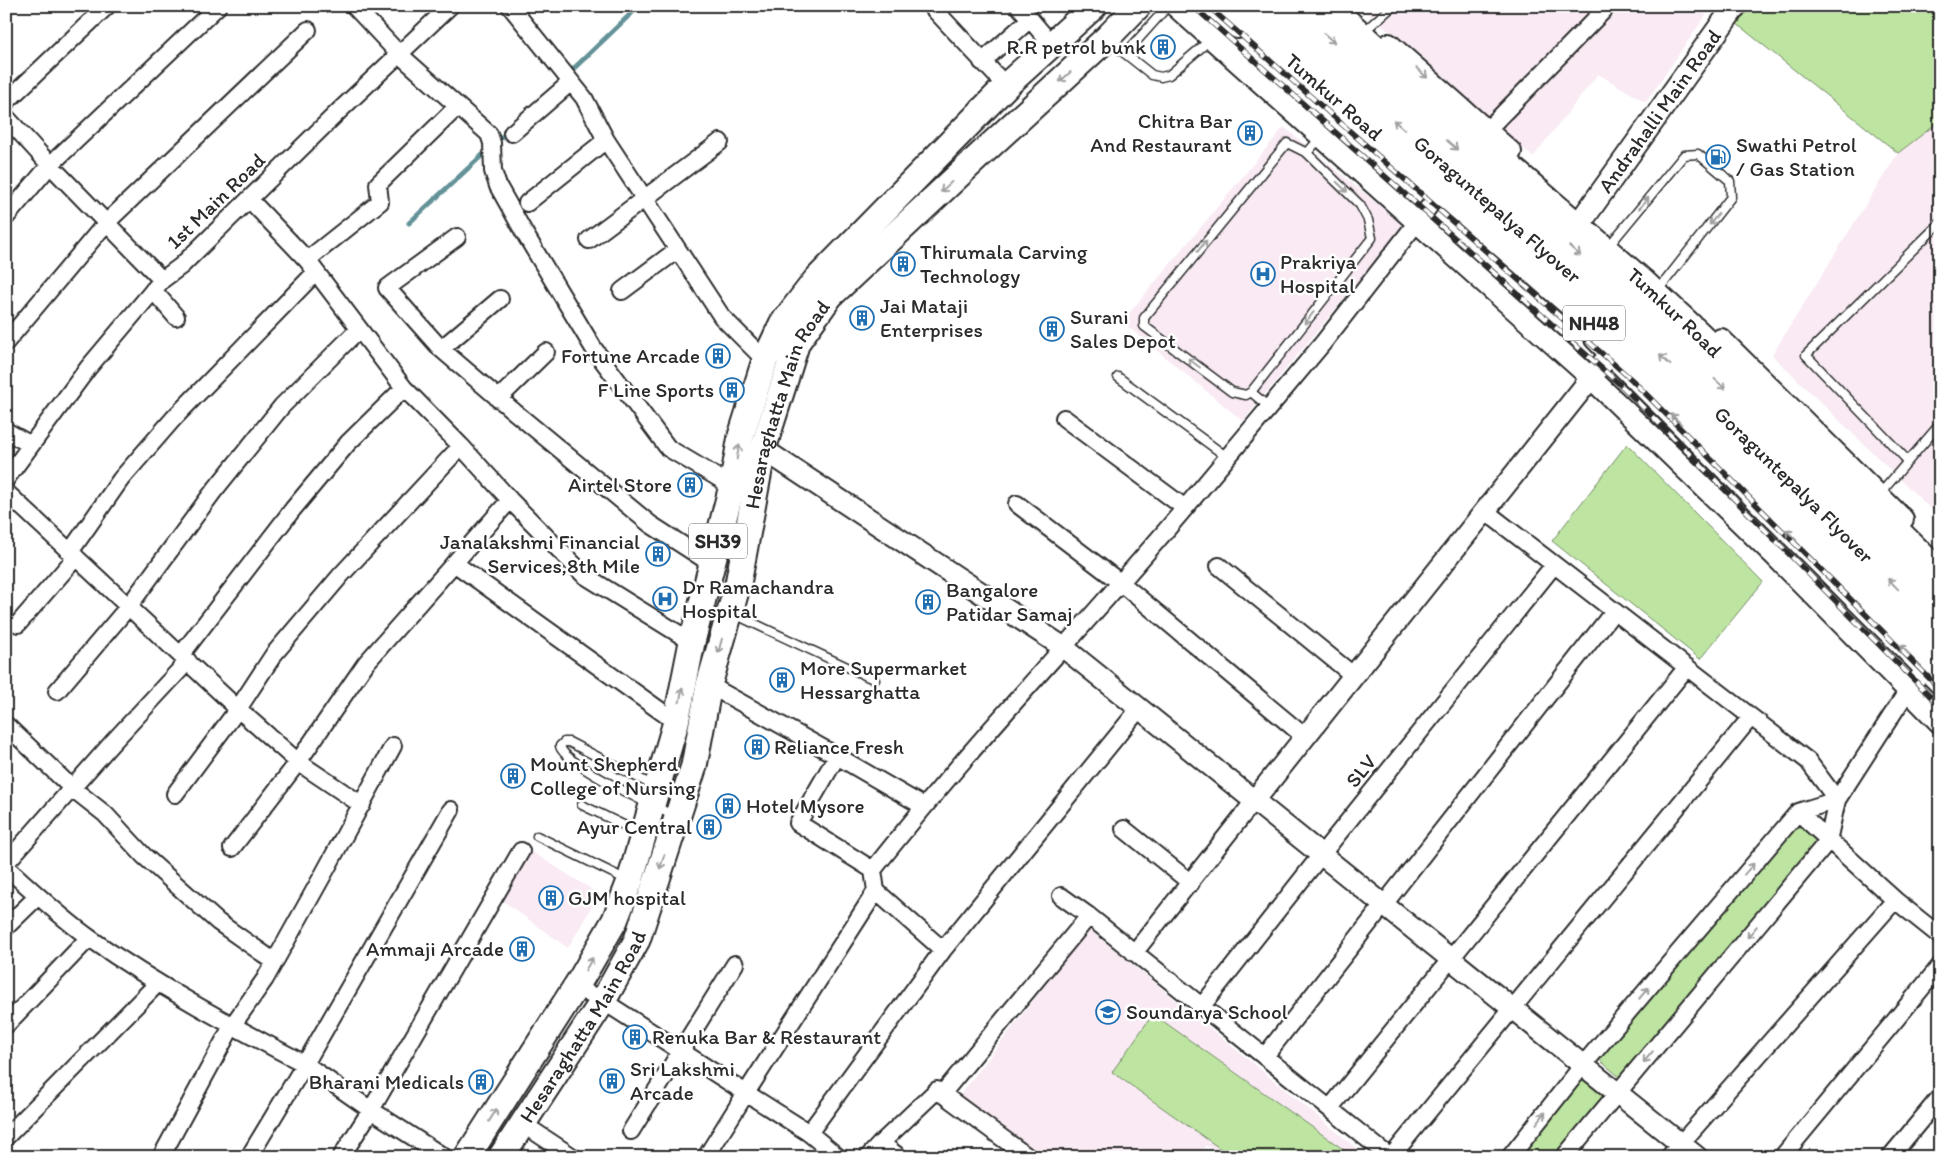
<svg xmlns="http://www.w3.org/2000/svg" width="1946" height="1163" viewBox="0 0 1946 1163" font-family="Itim,sans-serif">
  <rect width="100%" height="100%" fill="#fff"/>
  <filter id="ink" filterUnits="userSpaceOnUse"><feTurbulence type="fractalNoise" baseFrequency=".02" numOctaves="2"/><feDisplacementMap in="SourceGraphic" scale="10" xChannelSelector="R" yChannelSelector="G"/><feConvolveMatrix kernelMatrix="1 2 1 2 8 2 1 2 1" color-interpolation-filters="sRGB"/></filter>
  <g filter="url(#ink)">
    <path fill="#f9eaf4" d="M 1360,6 L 1712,6 L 1646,102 L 1598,74 L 1533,157 Z
      M 1940,121 L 1940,518 L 1772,355 L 1898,153 Z
      M 1284,127 L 1404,226 L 1243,421 L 1122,322 Z
      M 527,849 L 599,894 L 568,948 L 503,901 Z
      M 1089,929 L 1367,1157 L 1223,1157 L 1206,1145 L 1198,1157 L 1044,1157 L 960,1095 Z"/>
    <path fill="#bde5a1" stroke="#748866" d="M 1750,6 L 1940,6 L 1940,121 L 1898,153 L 1737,24 Z
      M 1627,444 L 1763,582 L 1700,659 L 1552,541 Z
      M 1797,820 L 1824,843 L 1623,1080 L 1596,1057 Z
      M 1153,1014 L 1354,1157 L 1232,1157 L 1112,1072 Z
      M 1580,1076 L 1607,1096 L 1555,1157 L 1516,1157 Z"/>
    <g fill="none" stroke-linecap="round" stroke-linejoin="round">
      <path stroke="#629298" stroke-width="5" d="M 568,74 L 639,6
        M 495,143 L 509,130
        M 409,223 L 489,149"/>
      <g stroke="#2b2b2b" stroke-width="11">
        <path id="service" d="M 1369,27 L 1393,6
          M 1109,41 L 1152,75 L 1161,77 L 1169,75 L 1210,40
          M 1125,54 L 1168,6
          M 1307,153 L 1360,205 L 1368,220 L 1372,238 L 1251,392 L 1246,395 L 1232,392 L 1144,326 L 1144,318 L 1287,143 L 1307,153 L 1320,138
          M 1613,241 L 1684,155 L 1698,154 L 1730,181 L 1731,197 L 1663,284
          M 1118,377 L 1227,457
          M 1251,392 L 1269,407
          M 1908,461 L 1806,355 L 1940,223
          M 1879,495 L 1940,424
          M 734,614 L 875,680
          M 582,805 L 640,833
          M 675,816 C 655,807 563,764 560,746 L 564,742 L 569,742 L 681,800
          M 537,836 L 627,880"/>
      </g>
      <g stroke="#2b2b2b" stroke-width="20">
        <path id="minor" d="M 354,6 L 399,54 L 489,134 L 492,143 L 493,171 L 498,186 L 525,234 L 594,349 L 668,448 L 732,486
          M 510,6 L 584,98 L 606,140 L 722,317 L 765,360
          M 931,6 L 1006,86
          M 1019,6 L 1052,45
          M 982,62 L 1030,19
          M 6,102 L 107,6
          M 6,117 L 50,165 L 162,280
          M 1487,130 L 1604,10
          M 512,133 L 571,82
          M 249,199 L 307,260 L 404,388 L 461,446 L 510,500 L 584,575 L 692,642
          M 527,203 L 606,140
          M 6,217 L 50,165 L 218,6
          M 457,237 L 387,288 L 441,349 L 511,409 L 650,524 L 712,564
          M 589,240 L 720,142
          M 307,260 L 380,202 L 378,184 L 457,107
          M 153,290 L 176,317
          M 622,291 L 677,250
          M 6,342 L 106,223 L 308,30
          M 441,349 L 500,299
          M 498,399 L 546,352
          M 6,431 L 31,445
          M 6,479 L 88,368 L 162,280 L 181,266 L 339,111 L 450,6
          M 6,492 L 238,709 L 298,762 L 362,805
          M 1017,504 L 1121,583 L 1305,737
          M 1185,508 L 1323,343 L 1442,190
          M 1485,511 L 1808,761 L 1837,800
          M 70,552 L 121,479 L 174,418 L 315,273
          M 454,563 L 676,722
          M 1219,566 L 1354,676
          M 18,624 L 76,557
          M 181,655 L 293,509 L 348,443 L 404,388
          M 709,685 L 837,756 L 923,806
          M 57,691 L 129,606 L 213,492 L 282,406 L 359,329
          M 6,725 L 72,788 L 105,814 L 144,856 L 218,922 L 275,962
          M 837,756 L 798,823 L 873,870
          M 175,794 L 238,709 L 274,654 L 341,575 L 461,446
          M 1798,812 L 1895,900 L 1940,936
          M 1124,829 L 1191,883
          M 232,848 L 298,762 L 366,663 L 510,500
          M 6,863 L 112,743 L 188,661
          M 6,867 C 34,892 61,918 91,939 C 159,987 232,1026 305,1064 L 451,810
          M 1061,896 L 1089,916
          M 6,927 L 38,896
          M 943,950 L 876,891 L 873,870 C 972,744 1083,629 1185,508 L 1064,418
          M 1134,953 L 1254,801
          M 576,987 L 603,1001 L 746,1093 L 876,891
          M 1202,1006 L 1321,855 L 1554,565
          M 6,1025 L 89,938
          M 1265,1056 L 1614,611
          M 942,1094 L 1089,916 L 1390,1157
          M 1330,1108 L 1687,667
          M 523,1124 L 573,1157
          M 631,1131 L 735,964
          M 809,1133 L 943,950 L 1139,709
          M 6,1137 L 157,984
          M 881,1143 L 937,1090 L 1028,1157
          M 161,1157 L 232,1026 L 265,979 L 323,875 L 393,746
          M 249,1157 L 305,1064 L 371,1110 L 521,851
          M 341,1157 L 371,1110 L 444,1157
          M 706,1157 L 746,1093 L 809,1133 L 838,1157
          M 868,1157 L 881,1143 L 899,1157
          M 1391,1157 L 1751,717
          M 1510,1157 L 1583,1065 L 1798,812 L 1837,800
          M 1564,1157 L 1828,841 L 1837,800 L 1908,690 L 1925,669
          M 1669,1157 L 1895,900
          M 1782,1157 L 1940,966
          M 1890,1157 L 1940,1097"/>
      </g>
      <g stroke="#2b2b2b" stroke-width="24">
        <path id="tertiary" d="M 1175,6 L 1591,378 L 1773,554 L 1940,723
          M 1212,6 L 1237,28
          M 1389,44 L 1511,152
          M 1595,339 L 1940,684
          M 1721,339 L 1903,519
          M 763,449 L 1063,647 L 1697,1157
          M 1254,801 L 1610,354"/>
      </g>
      <g stroke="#2b2b2b" stroke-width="26">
        <g id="secondary">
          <path id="s1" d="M 1584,217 L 1735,6"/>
        </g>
      </g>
      <g stroke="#2b2b2b" stroke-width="29">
        <g id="primary">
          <path d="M 467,1157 L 582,977 L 615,920 L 630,881 L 676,722 L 692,642 L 732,486 L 741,436 L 765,360 L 782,324 L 816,280 L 1008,84 L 1094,6"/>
          <path id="s2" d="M 501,1157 L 603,1001 L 637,940 L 694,766 L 709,685 L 738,584 L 763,449 L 797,342 L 830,296 L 979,156 L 1106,39 L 1138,6"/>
        </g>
      </g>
      <g stroke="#2b2b2b" stroke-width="30">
        <g id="trunk">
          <path id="s3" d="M 1229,6 L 1626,351 L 1712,433 L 1940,660"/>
          <path id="s4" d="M 1329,6 L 1444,111 L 1641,281 L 1698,334 L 1940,574"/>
        </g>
      </g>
      <g stroke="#2b2b2b" stroke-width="31">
        <g id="motorway">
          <path id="s5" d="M 1262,6 L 1609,306 L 1803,492 L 1940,631"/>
          <path d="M 1292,6 L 1629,298 L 1738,401 L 1940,601"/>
        </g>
      </g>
      <use href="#service" stroke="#fff" stroke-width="8"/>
      <use href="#minor" stroke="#fff" stroke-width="16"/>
      <use href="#tertiary" stroke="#fff" stroke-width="20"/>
      <use href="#secondary" stroke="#fff" stroke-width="22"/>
      <use href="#primary" stroke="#fff" stroke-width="25"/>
      <use href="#trunk" stroke="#fff" stroke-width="26"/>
      <use href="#motorway" stroke="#fff" stroke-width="28"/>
      <g stroke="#2b2b2b" stroke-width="5.5">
        <path id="rail" d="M 1193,6 L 1624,388 L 1940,706
          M 1208,6 L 1632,380 L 1940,689"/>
      </g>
      <use href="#rail" stroke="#fff" stroke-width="4" stroke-dasharray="11" stroke-linecap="butt"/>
    </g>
    <defs><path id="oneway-shaft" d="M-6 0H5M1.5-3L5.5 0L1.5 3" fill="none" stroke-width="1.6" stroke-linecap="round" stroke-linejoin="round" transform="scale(1.25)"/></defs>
    <g stroke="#a0a0a0">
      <use href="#oneway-shaft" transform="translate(1329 38) rotate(41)"/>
      <use href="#oneway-shaft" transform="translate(1422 73) rotate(42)"/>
      <use href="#oneway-shaft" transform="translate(1065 77) rotate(138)"/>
      <use href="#oneway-shaft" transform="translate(1399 125) rotate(-139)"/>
      <use href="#oneway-shaft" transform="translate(1452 145) rotate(41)"/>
      <use href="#oneway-shaft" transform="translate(946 187) rotate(137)"/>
      <use href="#oneway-shaft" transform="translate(1342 187) rotate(44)"/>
      <use href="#oneway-shaft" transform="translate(1644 203) rotate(-50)"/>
      <use href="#oneway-shaft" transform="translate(1714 219) rotate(128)"/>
      <use href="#oneway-shaft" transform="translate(1202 246) rotate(-51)"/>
      <use href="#oneway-shaft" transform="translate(1575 251) rotate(41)"/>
      <use href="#oneway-shaft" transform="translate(1309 318) rotate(128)"/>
      <use href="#oneway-shaft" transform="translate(1665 360) rotate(-137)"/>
      <use href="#oneway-shaft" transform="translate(1194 363) rotate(-143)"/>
      <use href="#oneway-shaft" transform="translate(1720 384) rotate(43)"/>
      <use href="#oneway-shaft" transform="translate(1676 419) rotate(-135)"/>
      <use href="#oneway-shaft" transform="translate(738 452) rotate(-80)"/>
      <use href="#oneway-shaft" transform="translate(1791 535) rotate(-135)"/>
      <use href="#oneway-shaft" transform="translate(1893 584) rotate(-134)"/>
      <use href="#oneway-shaft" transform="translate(720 646) rotate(105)"/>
      <use href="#oneway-shaft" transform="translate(1905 650) rotate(-135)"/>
      <use href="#oneway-shaft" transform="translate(681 695) rotate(-79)"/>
      <use href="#oneway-shaft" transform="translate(662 862) rotate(108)"/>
      <use href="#oneway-shaft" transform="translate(1749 869) rotate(-49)"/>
      <use href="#oneway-shaft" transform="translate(1752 932) rotate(130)"/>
      <use href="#oneway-shaft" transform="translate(589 964) rotate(-60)"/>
      <use href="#oneway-shaft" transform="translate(1644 993) rotate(-50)"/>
      <use href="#oneway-shaft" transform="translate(1648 1057) rotate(130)"/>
      <use href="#oneway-shaft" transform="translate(493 1115) rotate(-58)"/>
      <use href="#oneway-shaft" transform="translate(1541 1118) rotate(-52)"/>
    </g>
  </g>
  <defs>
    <g id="building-ring" transform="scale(1.25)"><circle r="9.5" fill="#fff" stroke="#1f6fb2" stroke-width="1.5"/><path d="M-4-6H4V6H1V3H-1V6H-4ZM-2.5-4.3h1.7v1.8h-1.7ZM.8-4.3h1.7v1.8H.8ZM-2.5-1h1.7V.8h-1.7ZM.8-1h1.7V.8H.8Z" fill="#1f6fb2"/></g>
    <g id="fuel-ring" transform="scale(1.25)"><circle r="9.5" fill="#fff" stroke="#1f6fb2" stroke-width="1.5"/><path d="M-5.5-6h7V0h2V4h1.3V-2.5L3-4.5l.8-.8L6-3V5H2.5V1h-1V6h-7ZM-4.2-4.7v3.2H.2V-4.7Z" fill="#1f6fb2"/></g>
    <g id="hospital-ring" transform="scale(1.25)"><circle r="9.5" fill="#fff" stroke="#1f6fb2" stroke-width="1.5"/><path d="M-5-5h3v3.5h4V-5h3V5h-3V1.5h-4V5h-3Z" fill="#1f6fb2"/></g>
    <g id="school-ring" transform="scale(1.25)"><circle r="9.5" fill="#fff" stroke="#1f6fb2" stroke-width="1.5"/><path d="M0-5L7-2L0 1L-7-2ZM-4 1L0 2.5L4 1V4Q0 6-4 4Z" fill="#1f6fb2"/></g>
  </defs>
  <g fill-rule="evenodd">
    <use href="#building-ring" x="1163" y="47"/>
    <use href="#building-ring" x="1250" y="133"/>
    <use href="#fuel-ring" x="1718" y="157"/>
    <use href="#building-ring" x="903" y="264"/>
    <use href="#hospital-ring" x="1263" y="274"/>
    <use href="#building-ring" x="862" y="318"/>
    <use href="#building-ring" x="1052" y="329"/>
    <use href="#building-ring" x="718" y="356"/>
    <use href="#building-ring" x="732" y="390"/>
    <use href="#building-ring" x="690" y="485"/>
    <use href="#building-ring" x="658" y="554"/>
    <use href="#hospital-ring" x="665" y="599"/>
    <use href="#building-ring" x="928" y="602"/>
    <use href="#building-ring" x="782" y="680"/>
    <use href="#building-ring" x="757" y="747"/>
    <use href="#building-ring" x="513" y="776"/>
    <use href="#building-ring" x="728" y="806"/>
    <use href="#building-ring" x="709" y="827"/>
    <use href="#building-ring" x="551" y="898"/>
    <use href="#building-ring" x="522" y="949"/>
    <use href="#school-ring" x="1108" y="1012"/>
    <use href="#building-ring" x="635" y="1037"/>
    <use href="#building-ring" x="612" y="1081"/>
    <use href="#building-ring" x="481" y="1082"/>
  </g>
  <g text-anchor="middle" stroke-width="5" stroke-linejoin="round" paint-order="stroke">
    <g fill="#fff" stroke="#6b6b6b" stroke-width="1">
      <rect x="1563" y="305.5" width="62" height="35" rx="4"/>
      <rect x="689" y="523.5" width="58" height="35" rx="4"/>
    </g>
    <g font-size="20" font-weight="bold" fill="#2b2b2b">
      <text x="1594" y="330">NH48</text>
      <text x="718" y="548">SH39</text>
    </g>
    <g font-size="21" fill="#2b2b2b" stroke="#fff" text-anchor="start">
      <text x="1146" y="54" text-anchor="end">R.R petrol bunk</text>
      <text x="1232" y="128" text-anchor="end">Chitra Bar<tspan x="1232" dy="24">And Restaurant</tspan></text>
      <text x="1736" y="152">Swathi Petrol<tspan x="1736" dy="24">/ Gas Station</tspan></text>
      <text x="920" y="259">Thirumala Carving<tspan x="920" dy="24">Technology</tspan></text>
      <text x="1280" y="269">Prakriya<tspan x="1280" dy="24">Hospital</tspan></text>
      <text x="880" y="313">Jai Mataji<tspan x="880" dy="24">Enterprises</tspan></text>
      <text x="1070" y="324">Surani<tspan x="1070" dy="24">Sales Depot</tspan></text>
      <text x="700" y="363" text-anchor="end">Fortune Arcade</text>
      <text x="714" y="397" text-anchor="end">F Line Sports</text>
      <text x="672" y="492" text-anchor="end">Airtel Store</text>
      <text x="640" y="549" text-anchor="end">Janalakshmi Financial<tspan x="640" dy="24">Services,8th Mile</tspan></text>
      <text x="682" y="594">Dr Ramachandra<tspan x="682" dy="24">Hospital</tspan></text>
      <text x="946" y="597">Bangalore<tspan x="946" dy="24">Patidar Samaj</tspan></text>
      <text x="800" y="675">More Supermarket<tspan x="800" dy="24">Hessarghatta</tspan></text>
      <text x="774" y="754">Reliance Fresh</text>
      <text x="530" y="771">Mount Shepherd<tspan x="530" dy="24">College of Nursing</tspan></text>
      <text x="746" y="813">Hotel Mysore</text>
      <text x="692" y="834" text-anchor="end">Ayur Central</text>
      <text x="568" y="905">GJM hospital</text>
      <text x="504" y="956" text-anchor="end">Ammaji Arcade</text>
      <text x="1126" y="1019">Soundarya School</text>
      <text x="652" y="1044">Renuka Bar &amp; Restaurant</text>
      <text x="630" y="1076">Sri Lakshmi<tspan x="630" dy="24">Arcade</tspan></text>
      <text x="464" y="1089" text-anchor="end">Bharani Medicals</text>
    </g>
    <g font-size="21" fill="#2b2b2b" stroke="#fff">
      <text dy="7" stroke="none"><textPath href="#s3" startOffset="139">Tumkur Road</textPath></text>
      <text dy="7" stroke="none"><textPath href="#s1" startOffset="130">Andrahalli Main Road</textPath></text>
      <text transform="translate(216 201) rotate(-44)" y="7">1st Main Road</text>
      <text dy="7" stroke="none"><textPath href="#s5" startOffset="311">Goraguntepalya Flyover</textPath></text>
      <text dy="7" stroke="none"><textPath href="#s4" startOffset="462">Tumkur Road</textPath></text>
      <text dy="7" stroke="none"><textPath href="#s2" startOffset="814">Hesaraghatta Main Road</textPath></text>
      <text dy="7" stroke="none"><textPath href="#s5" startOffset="716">Goraguntepalya Flyover</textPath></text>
      <text transform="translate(1361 771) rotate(-51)" y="7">SLV</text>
      <text dy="7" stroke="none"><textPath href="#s2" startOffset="154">Hesaraghatta Main Road</textPath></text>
    </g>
  </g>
  <rect width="1946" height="1163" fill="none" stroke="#fff" stroke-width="25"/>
  <rect x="12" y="12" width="1921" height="1138" fill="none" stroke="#2b2b2b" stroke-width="2" filter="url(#ink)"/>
</svg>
